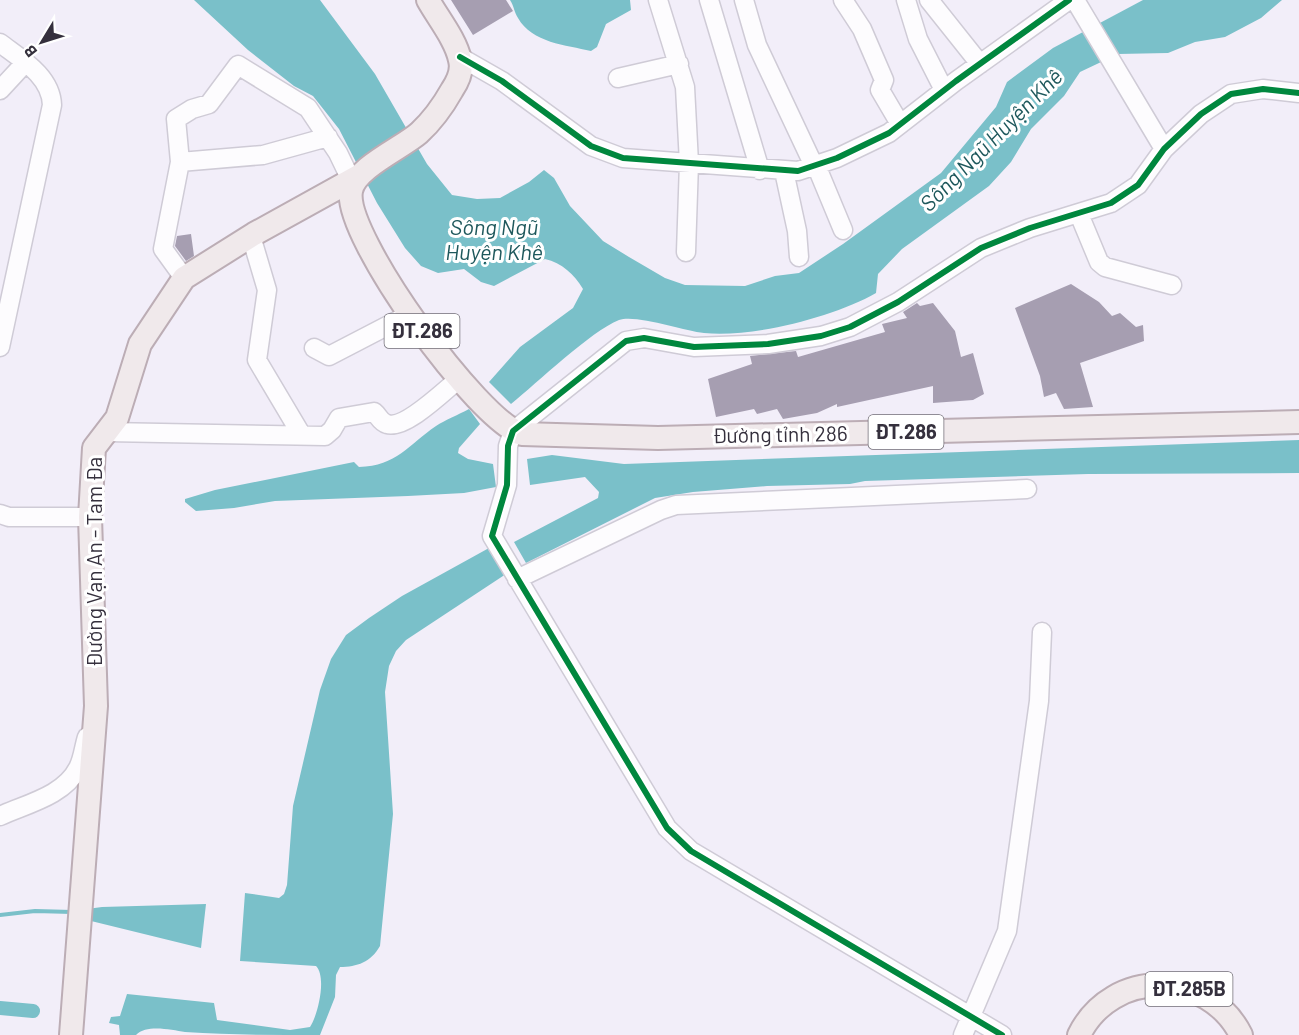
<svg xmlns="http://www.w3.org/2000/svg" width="1299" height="1035" viewBox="0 0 1299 1035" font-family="Barlow,sans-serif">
  <rect width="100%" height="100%" fill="#f2eef9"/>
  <path fill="#7ac0c9" d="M 194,0 L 320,0 L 375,74 L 427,164 L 452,195 L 477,199 L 500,198 L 529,182 L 544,170 L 554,178 L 570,206 L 603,241 L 629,257 L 665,278 L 685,285 L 745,286 L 775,276 L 799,273 L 843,244 L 941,173 L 996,107 L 1007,82 L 1053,48 L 1143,0 L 1282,0 L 1261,18 L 1225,37 L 1195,42 L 1168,53 L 1118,54 L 1080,72 L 1064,96 L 1031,129 L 1011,162 L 989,186 L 902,249 L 878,274 L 876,293 C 834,317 753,338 704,333 C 684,331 636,314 619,320 C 591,331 537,383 511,404 L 489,382 L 520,347 L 573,308 L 583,289 C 574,274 562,263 545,259 L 494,286 L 481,282 L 464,269 L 438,273 L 421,266 L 405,248 L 377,203 L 339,129 L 313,96 L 294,86 L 248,50 Z
    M 510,0 L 630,0 L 631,10 L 606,24 L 597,47 L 591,51 C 566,45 532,43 518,18 C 514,12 514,6 510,0 Z
    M 469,409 L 480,424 L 459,448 L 458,453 L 468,459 L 493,464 L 496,487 L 464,493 L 408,496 L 275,501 L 234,508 L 196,511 L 185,502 L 185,499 L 215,490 L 354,462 L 359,467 C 397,466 408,445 436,426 C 445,420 458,415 469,409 Z
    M 1299,440 L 1299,473 L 1088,474 L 865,481 L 850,484 L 767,486 L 693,492 L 655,498 L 526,563 L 514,542 L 598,498 L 599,492 L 585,477 L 530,485 L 527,459 L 552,455 L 624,464 Z
    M 489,548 L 506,574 L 406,640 L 396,651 L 389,666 L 385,692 L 393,814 L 380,946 C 371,962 357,967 340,967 L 336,975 L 335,997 L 320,1035 C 275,1035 230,1035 185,1032 C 171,1030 147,1024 136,1035 L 120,1035 L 119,1025 L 109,1023 L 111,1017 L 120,1016 L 127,994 L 214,1003 L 217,1020 L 290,1030 L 310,1027 C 318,1015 327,977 316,966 L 240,961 L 245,893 L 279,898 L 284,894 L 287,885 L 293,806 L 320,690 L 331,659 L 346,635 L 369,618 L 402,596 Z
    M 206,904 L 201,948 L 87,920 L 87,909 L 102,907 Z"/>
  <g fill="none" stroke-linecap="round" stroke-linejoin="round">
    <path stroke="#7ac0c9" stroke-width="4" d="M 0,915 L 35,911 L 72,912"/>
    <path stroke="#7ac0c9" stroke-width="14" d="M 0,1008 L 33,1011"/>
  </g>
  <path fill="#a69eb1" d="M 451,0 L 506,0 L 513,11 L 473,35 Z
    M 191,234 L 194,256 L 186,261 L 175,246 L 177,236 Z
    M 1071,284 L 1099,302 L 1112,316 L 1120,313 L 1136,327 L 1143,325 L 1144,341 L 1080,363 L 1093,407 L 1064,409 L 1056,393 L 1044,397 L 1040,376 L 1015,308 Z
    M 917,303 L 920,306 L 933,303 L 955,331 L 961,357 L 973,353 L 984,394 L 973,400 L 933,403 L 933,386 L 837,407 L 837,404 L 817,413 L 783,419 L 777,409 L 757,414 L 754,409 L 716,417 L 708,379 L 752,364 L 750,356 L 796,351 L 798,357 L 885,332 L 882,324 L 907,318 L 903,312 Z"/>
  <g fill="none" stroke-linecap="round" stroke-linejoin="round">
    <g stroke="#cfcbd6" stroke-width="21">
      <path id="minor" d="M 658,0 L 685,87 L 689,163 L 686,252
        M 709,0 L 760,170
        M 744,0 L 757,45 L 814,166
        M 843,0 L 862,29 L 884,80 L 880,90 L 900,124
        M 906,0 L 918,39 L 944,90
        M 929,0 L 980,64
        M 1075,0 L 1164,149
        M 0,43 C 21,59 51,76 52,105 L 0,347
        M 460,57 L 502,81 L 591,146 L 623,158 L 798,171 L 837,158 L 889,133 L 956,81 L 1069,0
        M 618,78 L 679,64
        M 0,90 L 25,63
        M 180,162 L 263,155 L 328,137
        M 816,165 L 843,230
        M 784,171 L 797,231 L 799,257
        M 1079,214 L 1099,262 L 1105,267 L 1172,285
        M 251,236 L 267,290 L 257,360 L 301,434
        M 184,278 L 163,249 L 180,162 L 176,119 L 192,109 L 209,104 L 238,65 L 308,108 L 338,153 L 351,180
        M 314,348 L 329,356 L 408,315
        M 107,432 L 325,436 L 332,430 L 339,418 L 374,412 C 379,416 380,422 387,424 C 405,430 445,390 460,378
        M 0,514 L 9,517 L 90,517
        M 517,579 L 661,510 L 676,505 L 1027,489
        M 0,816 C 26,804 64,796 78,768 C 83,759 84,746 87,737
        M 963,1035 L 1007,931 L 1039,701 L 1042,632
        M 1002,1035 L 691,851 L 667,828 L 492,536 L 507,485 L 508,446 L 513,431 L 626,341 L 644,338 L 694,347 L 768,344 L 821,336 L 850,327 L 898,302 L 981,248 L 1030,228 L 1111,203 L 1138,185 L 1164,149 L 1201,114 L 1231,94 L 1263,89 L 1299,93"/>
    </g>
    <g stroke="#bcadb5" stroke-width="26">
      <path id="major" d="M 428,0 C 438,18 456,40 460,60 C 463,71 458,81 452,90 C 443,106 432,121 419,133 C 402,148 355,168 351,191 C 343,236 479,422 522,434 L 658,438 L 1299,422
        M 71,1035 L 96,706 L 90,517 L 94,448 L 117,418 L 140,344 L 184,278 L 254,234 L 359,176
        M 1079,1035 C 1112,968 1208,969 1241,1035"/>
    </g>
    <use href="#minor" stroke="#fdfcfe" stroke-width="18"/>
    <use href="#major" stroke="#f0e9eb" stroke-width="22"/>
    <g stroke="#fff" stroke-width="10">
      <path id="cycleway" d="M 460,57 L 502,81 L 591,146 L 623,158 L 798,171 L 837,158 L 889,133 L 956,81 L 1069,0
        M 1002,1035 L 691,851 L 667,828 L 492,536 L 507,485 L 508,446 L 513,431 L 626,341 L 644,338 L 694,347 L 768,344 L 821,336 L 850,327 L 898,302 L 981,248 L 1030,228 L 1111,203 L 1138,185 L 1164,149 L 1201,114 L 1231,94 L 1263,89 L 1299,93"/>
    </g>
    <use href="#cycleway" stroke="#00873e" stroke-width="6"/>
  </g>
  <g text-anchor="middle" stroke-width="6" stroke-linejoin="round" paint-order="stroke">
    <g fill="#fff" stroke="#726e77" stroke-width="1.5">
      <rect x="384.5" y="314" width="75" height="34" rx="4.5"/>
      <rect x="868.5" y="415" width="75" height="34" rx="4.5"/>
      <rect x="1145.5" y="972" width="87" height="34" rx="4.5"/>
    </g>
    <g font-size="20" font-weight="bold" fill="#35303d">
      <text x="422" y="338">ĐT.286</text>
      <text x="906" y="439">ĐT.286</text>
      <text x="1189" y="996">ĐT.285B</text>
    </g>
    <g font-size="21" fill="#35303d" stroke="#fff">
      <text transform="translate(780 435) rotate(-1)" y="7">Đường tỉnh 286</text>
      <text transform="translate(95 562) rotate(-90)" y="7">Đường Vạn An - Tam Đa</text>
    </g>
    <g font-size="22" font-style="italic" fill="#1e585c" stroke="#fff">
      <text transform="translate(991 140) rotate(-45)" y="8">Sông Ngũ Huyện Khê</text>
      <text x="494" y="235">Sông Ngũ<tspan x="494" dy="25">Huyện Khê</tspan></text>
    </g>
  </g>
  <g transform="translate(42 42) rotate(232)" stroke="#ffffff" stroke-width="4.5" paint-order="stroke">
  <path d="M0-4.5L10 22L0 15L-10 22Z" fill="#35303d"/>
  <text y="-9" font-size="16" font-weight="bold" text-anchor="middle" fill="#35303d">B</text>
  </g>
</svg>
